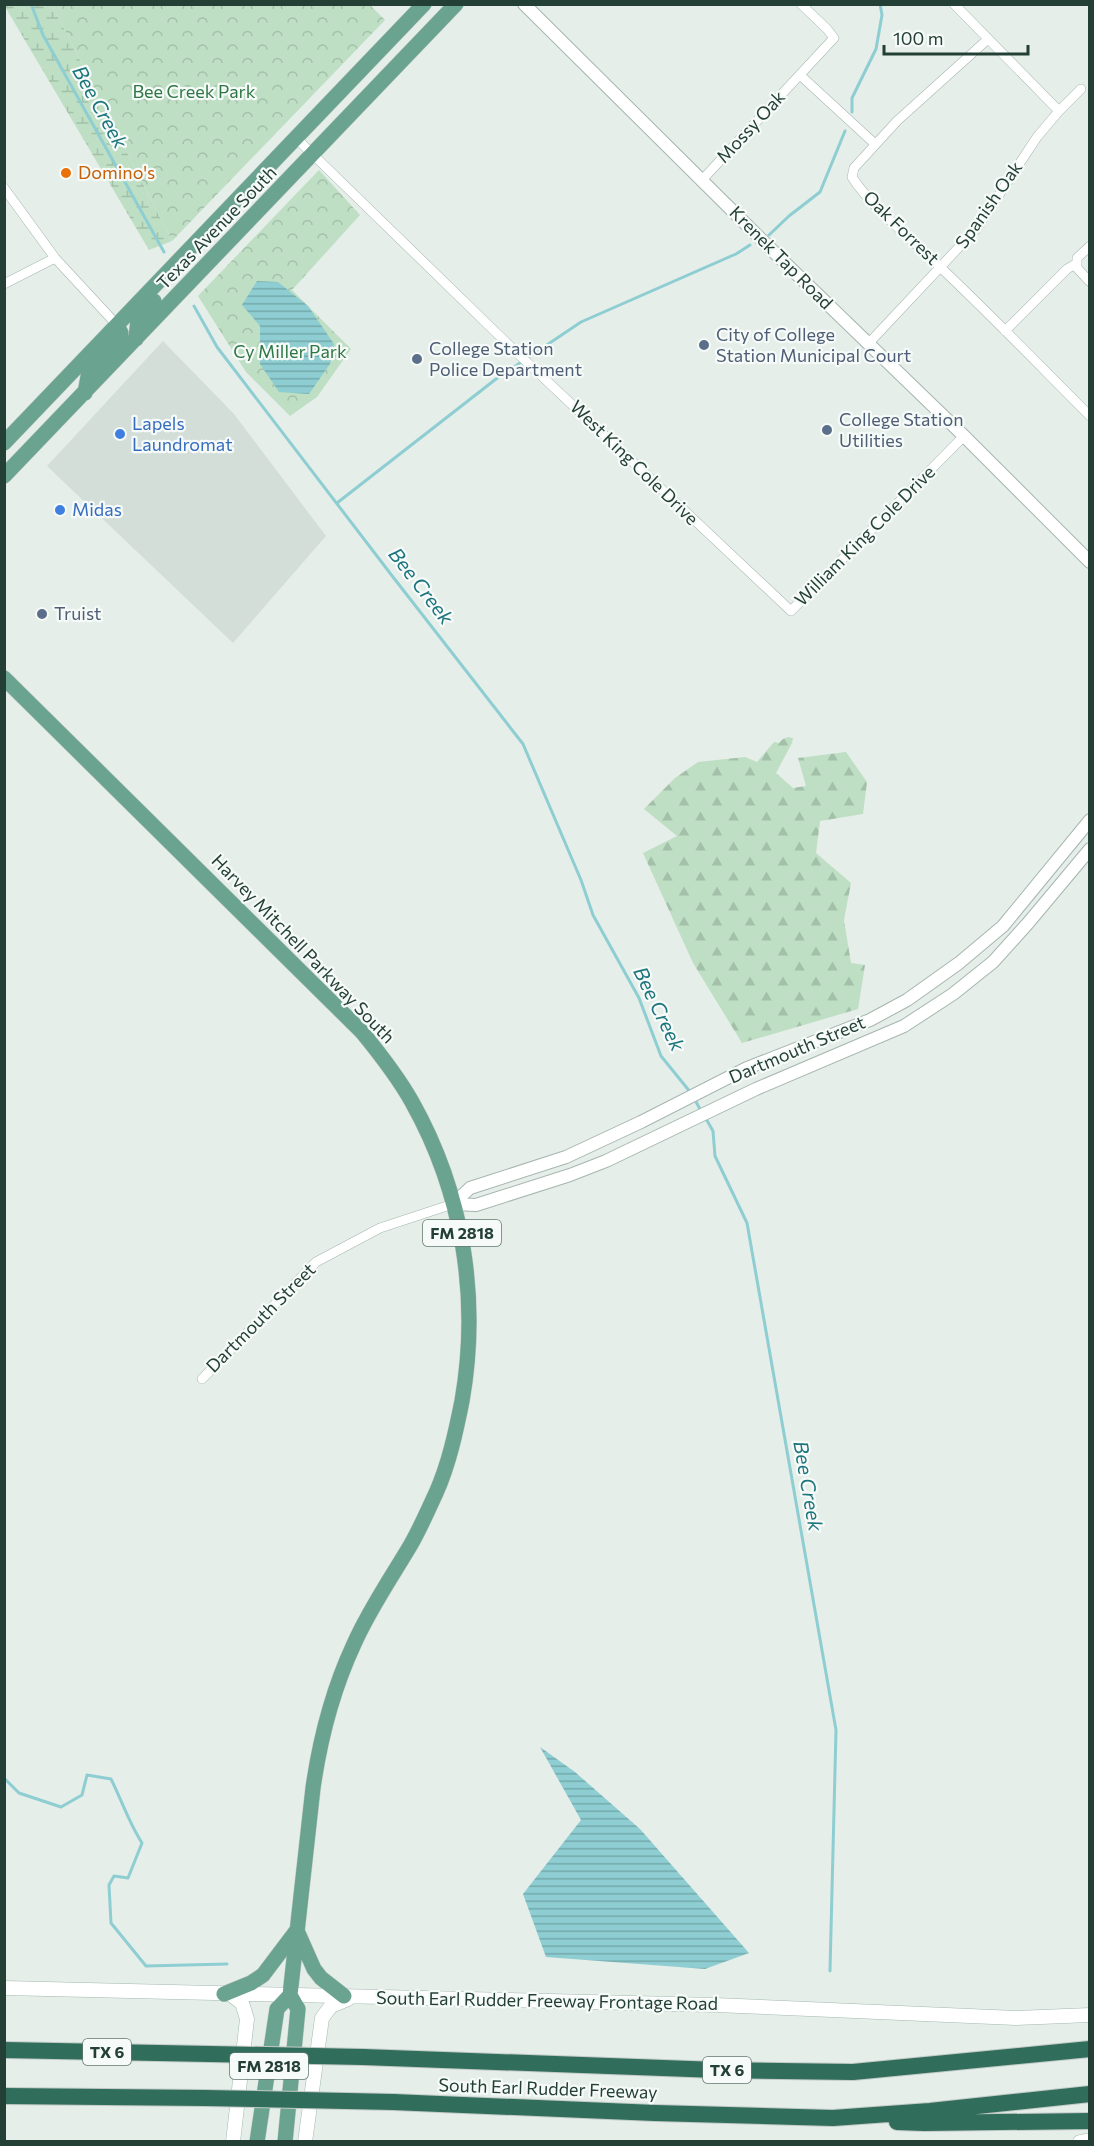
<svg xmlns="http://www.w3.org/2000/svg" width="1094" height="2146" viewBox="0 0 1094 2146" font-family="Commissioner,sans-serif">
  <defs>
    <pattern id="forest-firs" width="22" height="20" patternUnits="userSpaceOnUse" patternTransform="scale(1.5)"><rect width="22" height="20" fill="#bedfc4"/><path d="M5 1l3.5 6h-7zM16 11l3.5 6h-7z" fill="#a3c0a9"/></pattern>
    <pattern id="wetland-marsh" width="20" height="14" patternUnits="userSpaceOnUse" patternTransform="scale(1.5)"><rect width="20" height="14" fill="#bedfc4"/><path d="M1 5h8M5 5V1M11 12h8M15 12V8" fill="none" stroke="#a3c0a9"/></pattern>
    <pattern id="park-crowns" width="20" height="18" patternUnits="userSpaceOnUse" patternTransform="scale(1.5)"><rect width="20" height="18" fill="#bedfc4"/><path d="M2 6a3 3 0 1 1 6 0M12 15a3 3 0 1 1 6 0" fill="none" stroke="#a3c0a9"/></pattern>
    <pattern id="water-rules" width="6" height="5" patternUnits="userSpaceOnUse" patternTransform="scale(1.5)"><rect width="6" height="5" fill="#8eced2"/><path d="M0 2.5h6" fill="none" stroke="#74a9ab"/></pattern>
  </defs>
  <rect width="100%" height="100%" fill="#e5eee9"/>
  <path fill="#d3ded8" d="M 163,341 L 234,414 L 326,536 L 233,643 L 47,466 Z"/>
  <path fill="url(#forest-firs)" d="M 788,737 L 793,738 L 792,743 L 776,773 L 793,788 L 806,786 L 798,758 L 846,752 L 867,782 L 863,814 L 820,821 L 816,853 L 851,883 L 844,920 L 851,963 L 865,965 L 858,1009 L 742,1043 L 693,963 L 643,853 L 677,836 L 644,809 L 675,778 L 698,762 L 745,757 L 757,762 L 774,742 L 779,743 L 783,739 Z"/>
  <path fill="url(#wetland-marsh)" d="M 4,5 L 52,5 L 172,241 L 149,250 Z"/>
  <path fill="url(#park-crowns)" d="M 369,4 L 385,20 L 172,241 L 52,5 Z
    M 319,170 L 360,215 L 292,290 L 351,349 L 317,397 L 290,416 L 246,372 L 198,296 Z"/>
  <path fill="url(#water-rules)" d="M 257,281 L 278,282 L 308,306 L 334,344 L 330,364 L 309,394 L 279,392 L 260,364 L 260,326 L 242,305 Z
    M 540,1747 L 575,1772 L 640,1829 L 749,1953 L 705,1969 L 546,1957 L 523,1894 L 581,1820 Z"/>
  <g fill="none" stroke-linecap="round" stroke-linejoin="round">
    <path stroke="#8eced2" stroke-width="3" d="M 31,4 L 43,35 L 164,252
      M 852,112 L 852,98 L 876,49 L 882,15 L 880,4
      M 769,235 L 789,216 L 820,192 L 845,131
      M 194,306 L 217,347 L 393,577 L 523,744 L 581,880 L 593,915 L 639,998 L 661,1056 L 691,1093
      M 337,503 L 496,379 L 581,322 L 736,254 L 750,245
      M 694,1098 L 701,1111
      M 705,1117 L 713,1131 L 715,1156 L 747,1223 L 836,1730 L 830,1971
      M 4,1778 L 19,1793 L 61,1807 L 82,1795 L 87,1775 L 111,1779 C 122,1801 129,1823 142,1843 L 128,1878 L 114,1876 L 109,1885 L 111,1923 L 146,1966 L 227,1964"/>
    <g stroke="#a7b6b0" stroke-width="10">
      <path id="minor" d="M 954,4 L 1059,111
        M 988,39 L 897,121 L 854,168 L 852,177 C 871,207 913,240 939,266 C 991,315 1040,366 1090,416
        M 800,75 L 875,144
        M 297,139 L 514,350 L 791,611 L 964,436
        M 702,180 L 834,38 L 827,29 L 801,4
        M 4,188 L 55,258 L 117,325
        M 1090,246 L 1077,258 L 1077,268 L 1090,282
        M 4,284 L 55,258
        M 1005,331 L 1067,269 L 1077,263
        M 868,344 L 977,228 L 1037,137 L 1059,111 L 1081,89
        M 202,1379 L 316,1262 L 380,1228 L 453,1204"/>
    </g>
    <g stroke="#a7b6b0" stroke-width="14">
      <path id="tertiary" d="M 524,4 L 783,261 L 964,436 L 1090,562
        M 453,1204 L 470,1188 L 566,1157 L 641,1122 L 747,1068 L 870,1020 L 907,1000 L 959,963 L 1003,926 L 1090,820
        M 453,1204 L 476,1205 L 570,1175 L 606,1161 L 756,1089 L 904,1026 L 953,994 L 993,962 L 1029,922 L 1090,849"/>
    </g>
    <g stroke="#a3bab0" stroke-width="15">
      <path id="secondary" d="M 4,1988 L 715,2005 L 1016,2018 L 1090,2015
        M 230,1994 L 242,2003 L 247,2019 L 233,2142
        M 305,2142 L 322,2018 L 331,2006 L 348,1999
        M 1080,2142 L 1090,2140"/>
    </g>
    <g stroke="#c2cac7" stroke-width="16">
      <path id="primary" d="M 136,339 L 138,319 L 154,301
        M 85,393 L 89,371 L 117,343 L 121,333 L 117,325
        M 4,443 L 424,4
        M 4,476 L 456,4
        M 4,678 L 362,1032 C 380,1054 398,1077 412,1102 C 463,1193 480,1298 462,1401 C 456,1431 449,1464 436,1493 C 428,1510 420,1529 410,1546 C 391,1578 369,1610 354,1644 C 333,1689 320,1739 313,1788 L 290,1995 L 277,2009 L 257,2142
        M 298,1933 L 314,1969 L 321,1978 L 344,1996
        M 224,1994 L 251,1983 L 263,1975 L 297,1930
        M 285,2142 L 298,2009 L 290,1995"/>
    </g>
    <g stroke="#c2cac7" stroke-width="18">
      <path id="motorway" d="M 4,2050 L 210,2054
        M 363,2057 L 717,2070 L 853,2072 L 1090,2049
        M 4,2096 L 205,2098
        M 393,2102 L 655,2113 L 833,2118 L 930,2111 L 1090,2094
        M 897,2122 L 924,2123 L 1090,2121"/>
    </g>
    <use href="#minor" stroke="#fff" stroke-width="9"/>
    <use href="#tertiary" stroke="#fff" stroke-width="12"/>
    <use href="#secondary" stroke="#fff" stroke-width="14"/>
    <use href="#primary" stroke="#6aa390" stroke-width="15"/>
    <use href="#motorway" stroke="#306d5b" stroke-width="16"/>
    <g stroke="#c2cac7" stroke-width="18" stroke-linecap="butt">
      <path id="motorway-bridge" d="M 210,2054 L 363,2057
        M 205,2098 L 393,2102"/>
    </g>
    <use href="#motorway-bridge" stroke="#306d5b" stroke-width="16"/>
  </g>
  <circle fill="#e8710a" stroke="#f6faf8" stroke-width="2" cx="66" cy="173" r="6"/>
  <g fill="#5c6f8a" stroke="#f6faf8" stroke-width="2">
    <circle cx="704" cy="345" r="6"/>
    <circle cx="417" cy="359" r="6"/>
    <circle cx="827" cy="430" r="6"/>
    <circle cx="42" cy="614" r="6"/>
  </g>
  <g fill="#3f7fe0" stroke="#f6faf8" stroke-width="2">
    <circle cx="120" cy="434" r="6"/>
    <circle cx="60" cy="510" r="6"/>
  </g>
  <g text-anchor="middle" stroke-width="4.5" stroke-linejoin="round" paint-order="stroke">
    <g fill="#f6faf8" stroke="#637870" stroke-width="1.5">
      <rect x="423" y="1220" width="78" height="26" rx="4.5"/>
      <rect x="83" y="2039" width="48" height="26" rx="4.5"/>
      <rect x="230" y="2053" width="78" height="26" rx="4.5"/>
      <rect x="703" y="2057" width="48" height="26" rx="4.5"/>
    </g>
    <g font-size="16" font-weight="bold" fill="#244036">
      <text x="462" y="1239">FM 2818</text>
      <text x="107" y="2058">TX 6</text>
      <text x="269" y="2072">FM 2818</text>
      <text x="727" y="2076">TX 6</text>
    </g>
    <g font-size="18" fill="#2e7744" stroke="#f6faf8">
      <text x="194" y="98">Bee Creek Park</text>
      <text x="290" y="358">Cy Miller Park</text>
    </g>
    <g font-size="18" fill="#244036" stroke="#f6faf8">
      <text transform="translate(751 127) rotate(-47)" y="6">Mossy Oak</text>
      <text transform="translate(989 205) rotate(-55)" y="6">Spanish Oak</text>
      <text transform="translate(217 228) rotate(-46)" y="6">Texas Avenue South</text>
      <text transform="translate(901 228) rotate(44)" y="6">Oak Forrest</text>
      <text transform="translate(781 258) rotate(45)" y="6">Krenek Tap Road</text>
      <text transform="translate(634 463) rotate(44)" y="6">West King Cole Drive</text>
      <text transform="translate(865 536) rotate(-45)" y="6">William King Cole Drive</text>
      <text transform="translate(303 949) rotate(46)" y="6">Harvey Mitchell Parkway South</text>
      <text transform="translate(797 1050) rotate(-23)" y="6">Dartmouth Street</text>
      <text transform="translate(261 1318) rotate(-45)" y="6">Dartmouth Street</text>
      <text transform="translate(547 2001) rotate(1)" y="6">South Earl Rudder Freeway Frontage Road</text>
      <text transform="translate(548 2089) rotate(2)" y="6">South Earl Rudder Freeway</text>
    </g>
    <g font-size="18" fill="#c56008" stroke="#f6faf8" text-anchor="start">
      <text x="78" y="179">Domino's</text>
    </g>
    <g font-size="18" fill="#4e5e75" stroke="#f6faf8" text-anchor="start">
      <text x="716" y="341">City of College<tspan x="716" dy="21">Station Municipal Court</tspan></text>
      <text x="429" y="355">College Station<tspan x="429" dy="21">Police Department</tspan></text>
      <text x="839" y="426">College Station<tspan x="839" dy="21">Utilities</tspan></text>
      <text x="54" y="620">Truist</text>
    </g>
    <g font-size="18" fill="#366cbe" stroke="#f6faf8" text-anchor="start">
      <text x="132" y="430">Lapels<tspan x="132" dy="21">Laundromat</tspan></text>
      <text x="72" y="516">Midas</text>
    </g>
    <g font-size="20" font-style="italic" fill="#1d757d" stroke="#f6faf8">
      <text transform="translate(100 107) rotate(61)" y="7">Bee Creek</text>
      <text transform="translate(421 586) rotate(52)" y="7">Bee Creek</text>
      <text transform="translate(659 1009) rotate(64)" y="7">Bee Creek</text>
      <text transform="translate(808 1486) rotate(80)" y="7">Bee Creek</text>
    </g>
  </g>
  <rect width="1094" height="2146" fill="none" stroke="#244036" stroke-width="12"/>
  <path d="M884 45v9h144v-9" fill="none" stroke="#244036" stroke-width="3"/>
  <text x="893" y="45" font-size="18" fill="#244036" stroke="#f6faf8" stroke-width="4.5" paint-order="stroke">100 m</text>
</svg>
